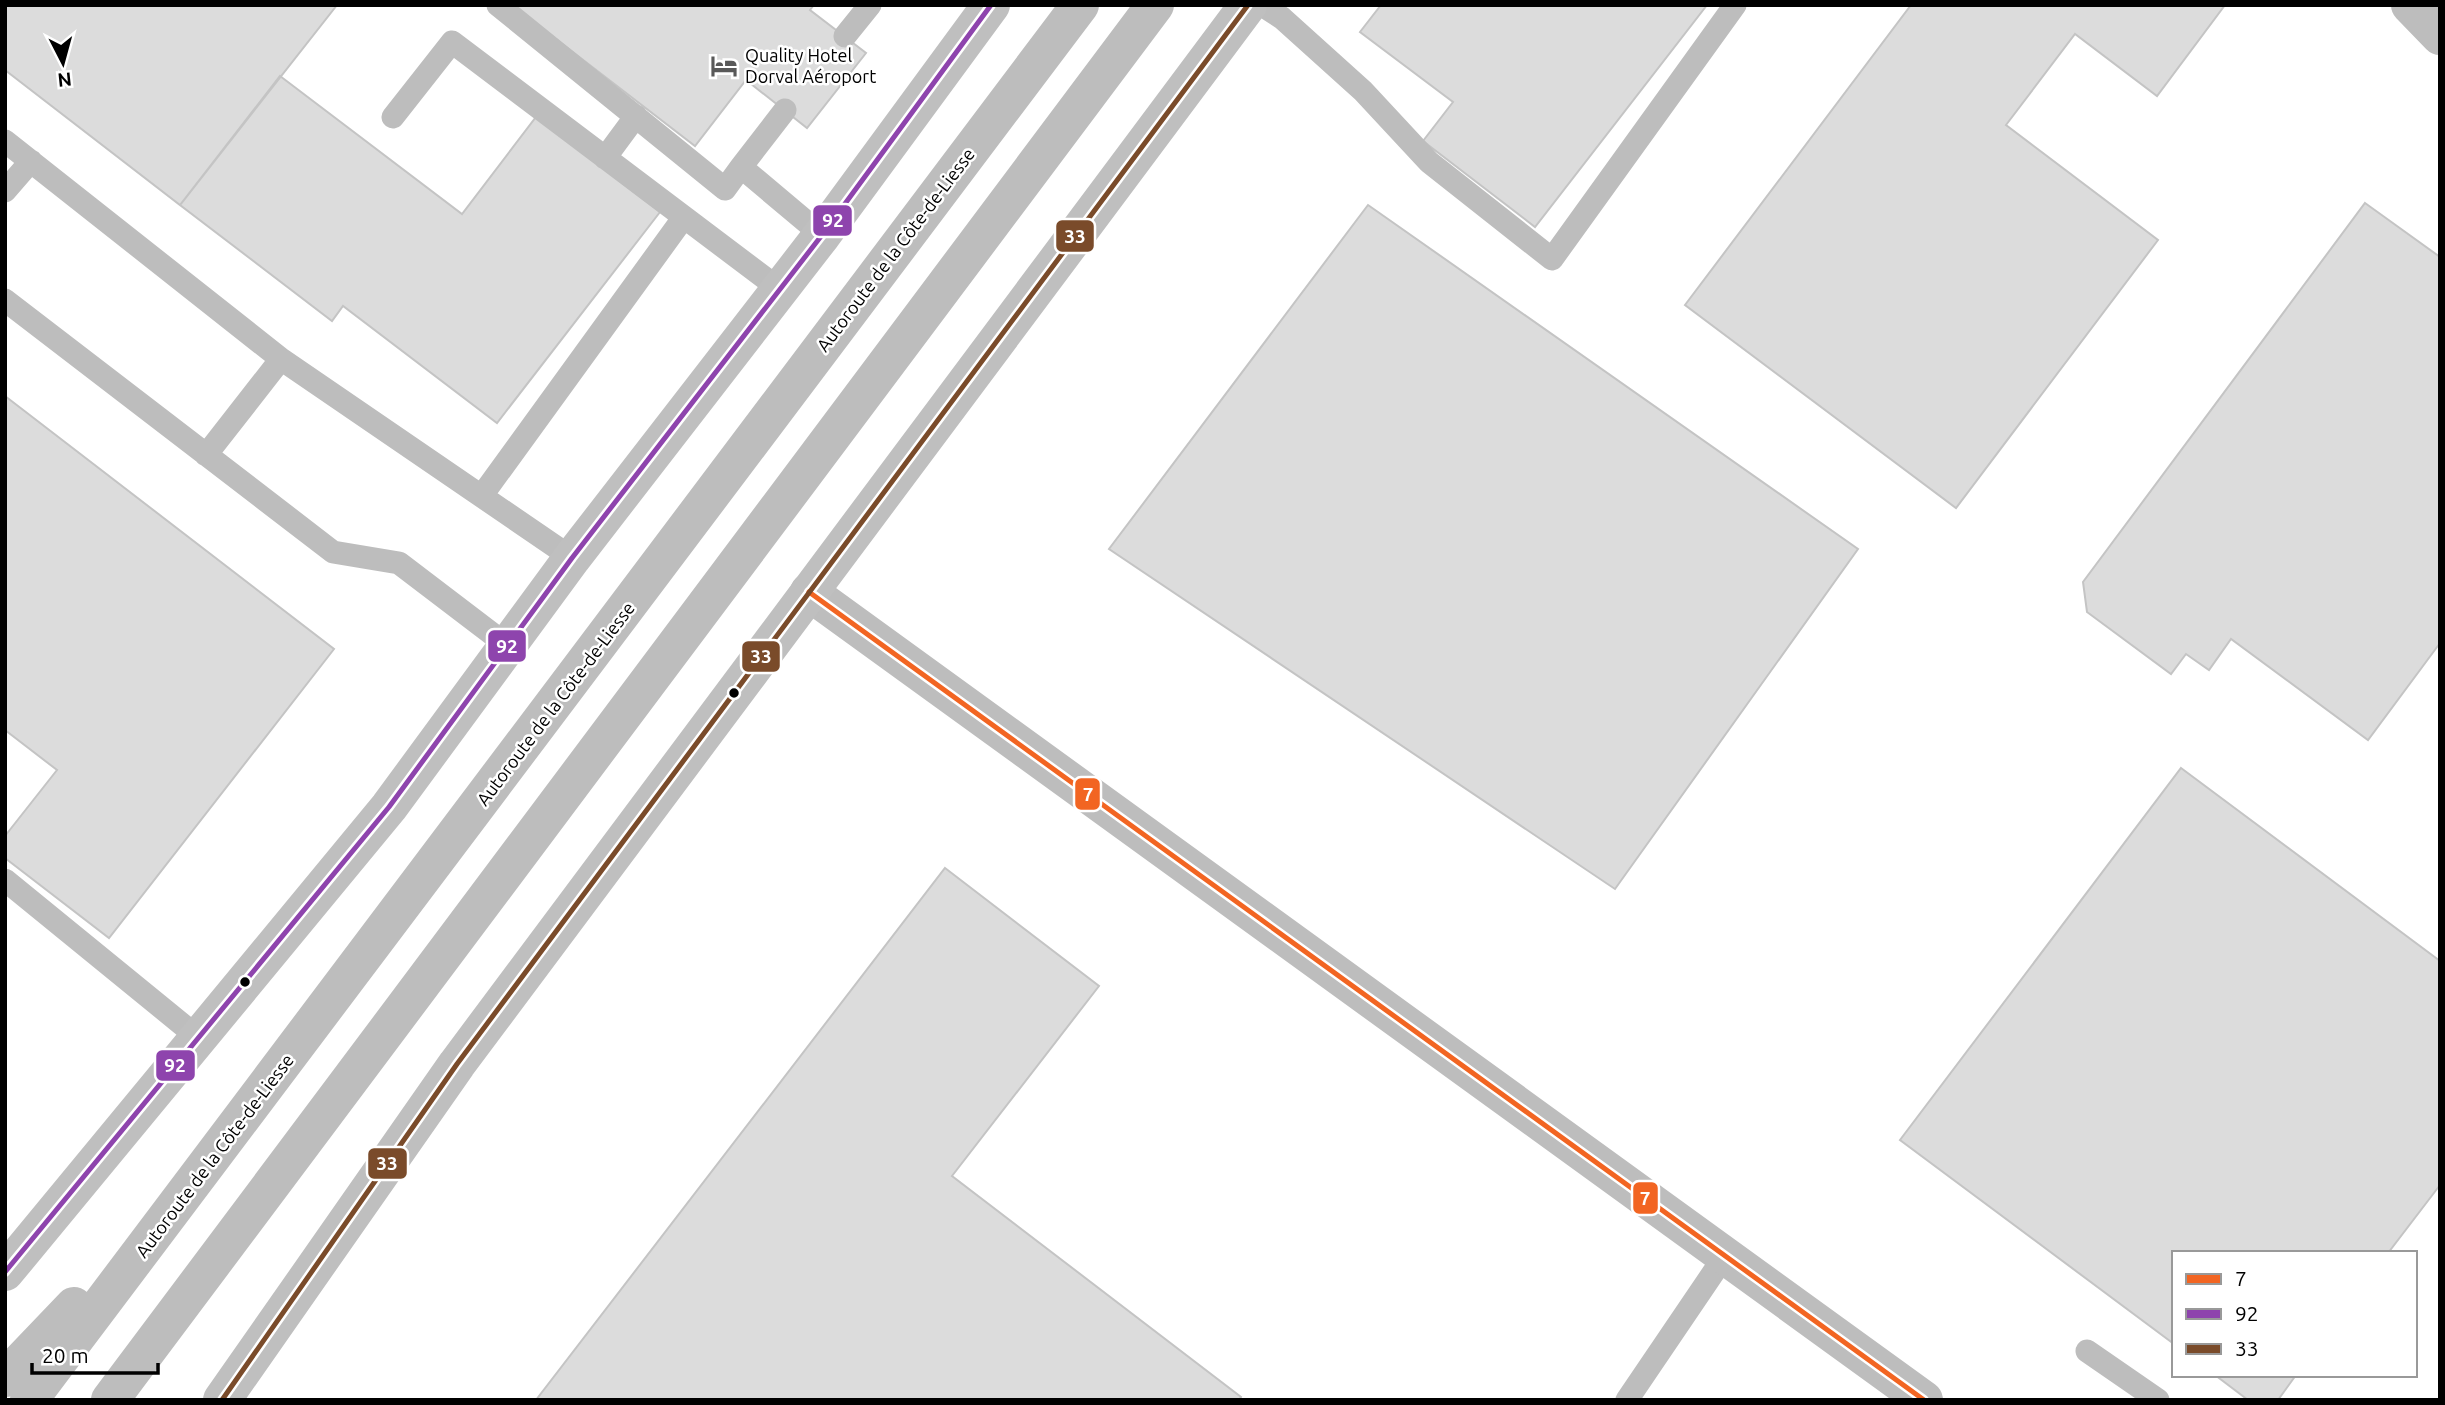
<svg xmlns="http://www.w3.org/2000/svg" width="2445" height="1405" viewBox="0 0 2445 1405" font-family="Ubuntu,sans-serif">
  <rect width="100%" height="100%" fill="#fff"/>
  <path fill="#dcdcdc" stroke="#c4c4c4" stroke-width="2" d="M 5,5 L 337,5 L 180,205 L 5,70 Z
    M 814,5 L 810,10 L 866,53 L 807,128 L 746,80 L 695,146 L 513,6 Z
    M 1381,5 L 1707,5 L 1535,227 L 1423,141 L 1453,102 L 1360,32 Z
    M 1911,5 L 2225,5 L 2157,96 L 2075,34 L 2006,125 L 2158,240 L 1956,508 L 1685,305 Z
    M 280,76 L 462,214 L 536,117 L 660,212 L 497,423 L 343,306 L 332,321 L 180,205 Z
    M 2365,203 L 2440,257 L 2440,643 L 2368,740 L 2231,639 L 2209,670 L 2186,654 L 2171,674 L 2087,612 L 2083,582 Z
    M 1368,205 L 1858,549 L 1615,889 L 1109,549 Z
    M 5,396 L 334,649 L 109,938 L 5,858 L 5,836 L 57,770 L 5,730 Z
    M 2181,768 L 2440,961 L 2440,1185 L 2388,1253 L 2174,1253 L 2174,1344 L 1900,1140 Z
    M 945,868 L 1099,986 L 952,1176 L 1241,1397 L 1239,1400 L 536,1400 Z
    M 2215,1375 L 2296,1375 L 2278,1400 L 2248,1400 Z"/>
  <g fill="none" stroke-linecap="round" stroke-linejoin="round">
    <path stroke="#bdbdbd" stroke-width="23" d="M 498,5 L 725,189 L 741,167
      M 1262,5 L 1282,18 L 1363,91 L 1429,162 L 1552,259 L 1735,5
      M 845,36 L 870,5
      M 785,110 L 741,167 L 822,235
      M 393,117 L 452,42 L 778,288
      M 5,141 L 281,359 L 572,558
      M 605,158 L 636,116
      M 5,191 L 31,161
      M 5,300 L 333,552 L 399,563 L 508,646
      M 206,455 L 281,359
      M 483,494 L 684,217
      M 5,880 L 200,1039
      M 2087,1351 L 2158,1400
      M 1627,1400 L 1726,1254"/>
    <path stroke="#bdbdbd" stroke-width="38" d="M 2410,5 L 2440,36
      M 809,592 L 1924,1400"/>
    <path stroke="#bfbfbf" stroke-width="38" d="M 5,1272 L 389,807 L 572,558 L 822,235 L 991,5
      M 222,1400 L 457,1064 L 1248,5"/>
    <path stroke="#bdbdbd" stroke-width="38" d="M 5,1378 L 74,1306
      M 29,1400 L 1080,5
      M 110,1400 L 1155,5"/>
    <g stroke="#fff" stroke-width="10">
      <path id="bus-1" d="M 809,592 L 1924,1400"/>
    </g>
    <g stroke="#fff" stroke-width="10">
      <path id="bus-2" d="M 5,1272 L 389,807 L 572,558 L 822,235 L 991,5"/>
    </g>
    <g stroke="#fff" stroke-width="10">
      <path id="bus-3" d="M 222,1400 L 457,1064 L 1248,5"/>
    </g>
    <use href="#bus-1" stroke="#f26522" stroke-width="5"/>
    <use href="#bus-2" stroke="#8e44ad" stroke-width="5"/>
    <use href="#bus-3" stroke="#7a4b2a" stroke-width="5"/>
  </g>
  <defs>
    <g id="hotel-bare" transform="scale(2.1)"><path d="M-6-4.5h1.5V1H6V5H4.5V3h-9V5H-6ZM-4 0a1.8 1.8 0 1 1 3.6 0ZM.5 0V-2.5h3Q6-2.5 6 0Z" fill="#595959" stroke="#fff" stroke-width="2.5" paint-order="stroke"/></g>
  </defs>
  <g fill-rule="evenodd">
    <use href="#hotel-bare" x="724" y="66"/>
  </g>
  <g fill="#000" stroke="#fff" stroke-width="2.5">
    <circle cx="734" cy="693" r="6"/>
    <circle cx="245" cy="982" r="6"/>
  </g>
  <g text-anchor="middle" stroke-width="5" stroke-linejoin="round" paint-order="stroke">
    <g font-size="18" fill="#000" stroke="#fff" text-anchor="start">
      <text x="745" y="62">Quality Hotel<tspan x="745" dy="21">Dorval Aéroport</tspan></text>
    </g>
    <g font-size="18" fill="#000" stroke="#fff">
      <text transform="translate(896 250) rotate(-53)" y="6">Autoroute de la Côte-de-Liesse</text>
      <text transform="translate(556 704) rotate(-53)" y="6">Autoroute de la Côte-de-Liesse</text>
      <text transform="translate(215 1156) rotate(-53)" y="6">Autoroute de la Côte-de-Liesse</text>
    </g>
  </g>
  <g stroke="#fff" stroke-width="2.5">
    <rect x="812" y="204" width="41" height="33" rx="7" fill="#8e44ad"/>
    <rect x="1055" y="219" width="40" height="34" rx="7" fill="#7a4b2a"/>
    <rect x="487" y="629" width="40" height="34" rx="7" fill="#8e44ad"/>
    <rect x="741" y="640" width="40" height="33" rx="7" fill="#7a4b2a"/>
    <rect x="1074" y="777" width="27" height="34" rx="7" fill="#f26522"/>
    <rect x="155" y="1049" width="41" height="33" rx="7" fill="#8e44ad"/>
    <rect x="367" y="1147" width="41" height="33" rx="7" fill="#7a4b2a"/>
    <rect x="1632" y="1181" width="27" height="34" rx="7" fill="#f26522"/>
  </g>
  <g font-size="19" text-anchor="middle" font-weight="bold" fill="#fff">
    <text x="833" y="227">92</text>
    <text x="1075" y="243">33</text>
    <text x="507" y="653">92</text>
    <text x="761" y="663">33</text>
    <text x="1088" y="801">7</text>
    <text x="175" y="1072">92</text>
    <text x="387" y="1170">33</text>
    <text x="1645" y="1205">7</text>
  </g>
  <rect width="2445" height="1405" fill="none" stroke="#000000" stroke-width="14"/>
  <rect x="2172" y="1251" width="245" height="126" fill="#ffffff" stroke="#999999" stroke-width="2"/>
  <rect x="2186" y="1274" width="35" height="10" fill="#f26522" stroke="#999999" stroke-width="2"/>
  <text x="2235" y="1286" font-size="21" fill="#000000">7</text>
  <rect x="2186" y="1309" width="35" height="10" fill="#8e44ad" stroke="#999999" stroke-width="2"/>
  <text x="2235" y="1321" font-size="21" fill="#000000">92</text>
  <rect x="2186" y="1344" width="35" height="10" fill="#7a4b2a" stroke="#999999" stroke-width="2"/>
  <text x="2235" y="1356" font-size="21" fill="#000000">33</text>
  <g transform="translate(63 63) rotate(174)" stroke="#ffffff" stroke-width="5" paint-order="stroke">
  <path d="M0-5L12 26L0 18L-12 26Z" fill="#000000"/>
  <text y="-10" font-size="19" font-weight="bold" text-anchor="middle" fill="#000000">N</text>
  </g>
  <path d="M32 1363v10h126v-10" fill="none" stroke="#000000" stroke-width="3.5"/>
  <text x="42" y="1363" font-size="21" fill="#000000" stroke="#ffffff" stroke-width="5" paint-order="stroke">20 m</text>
</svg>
